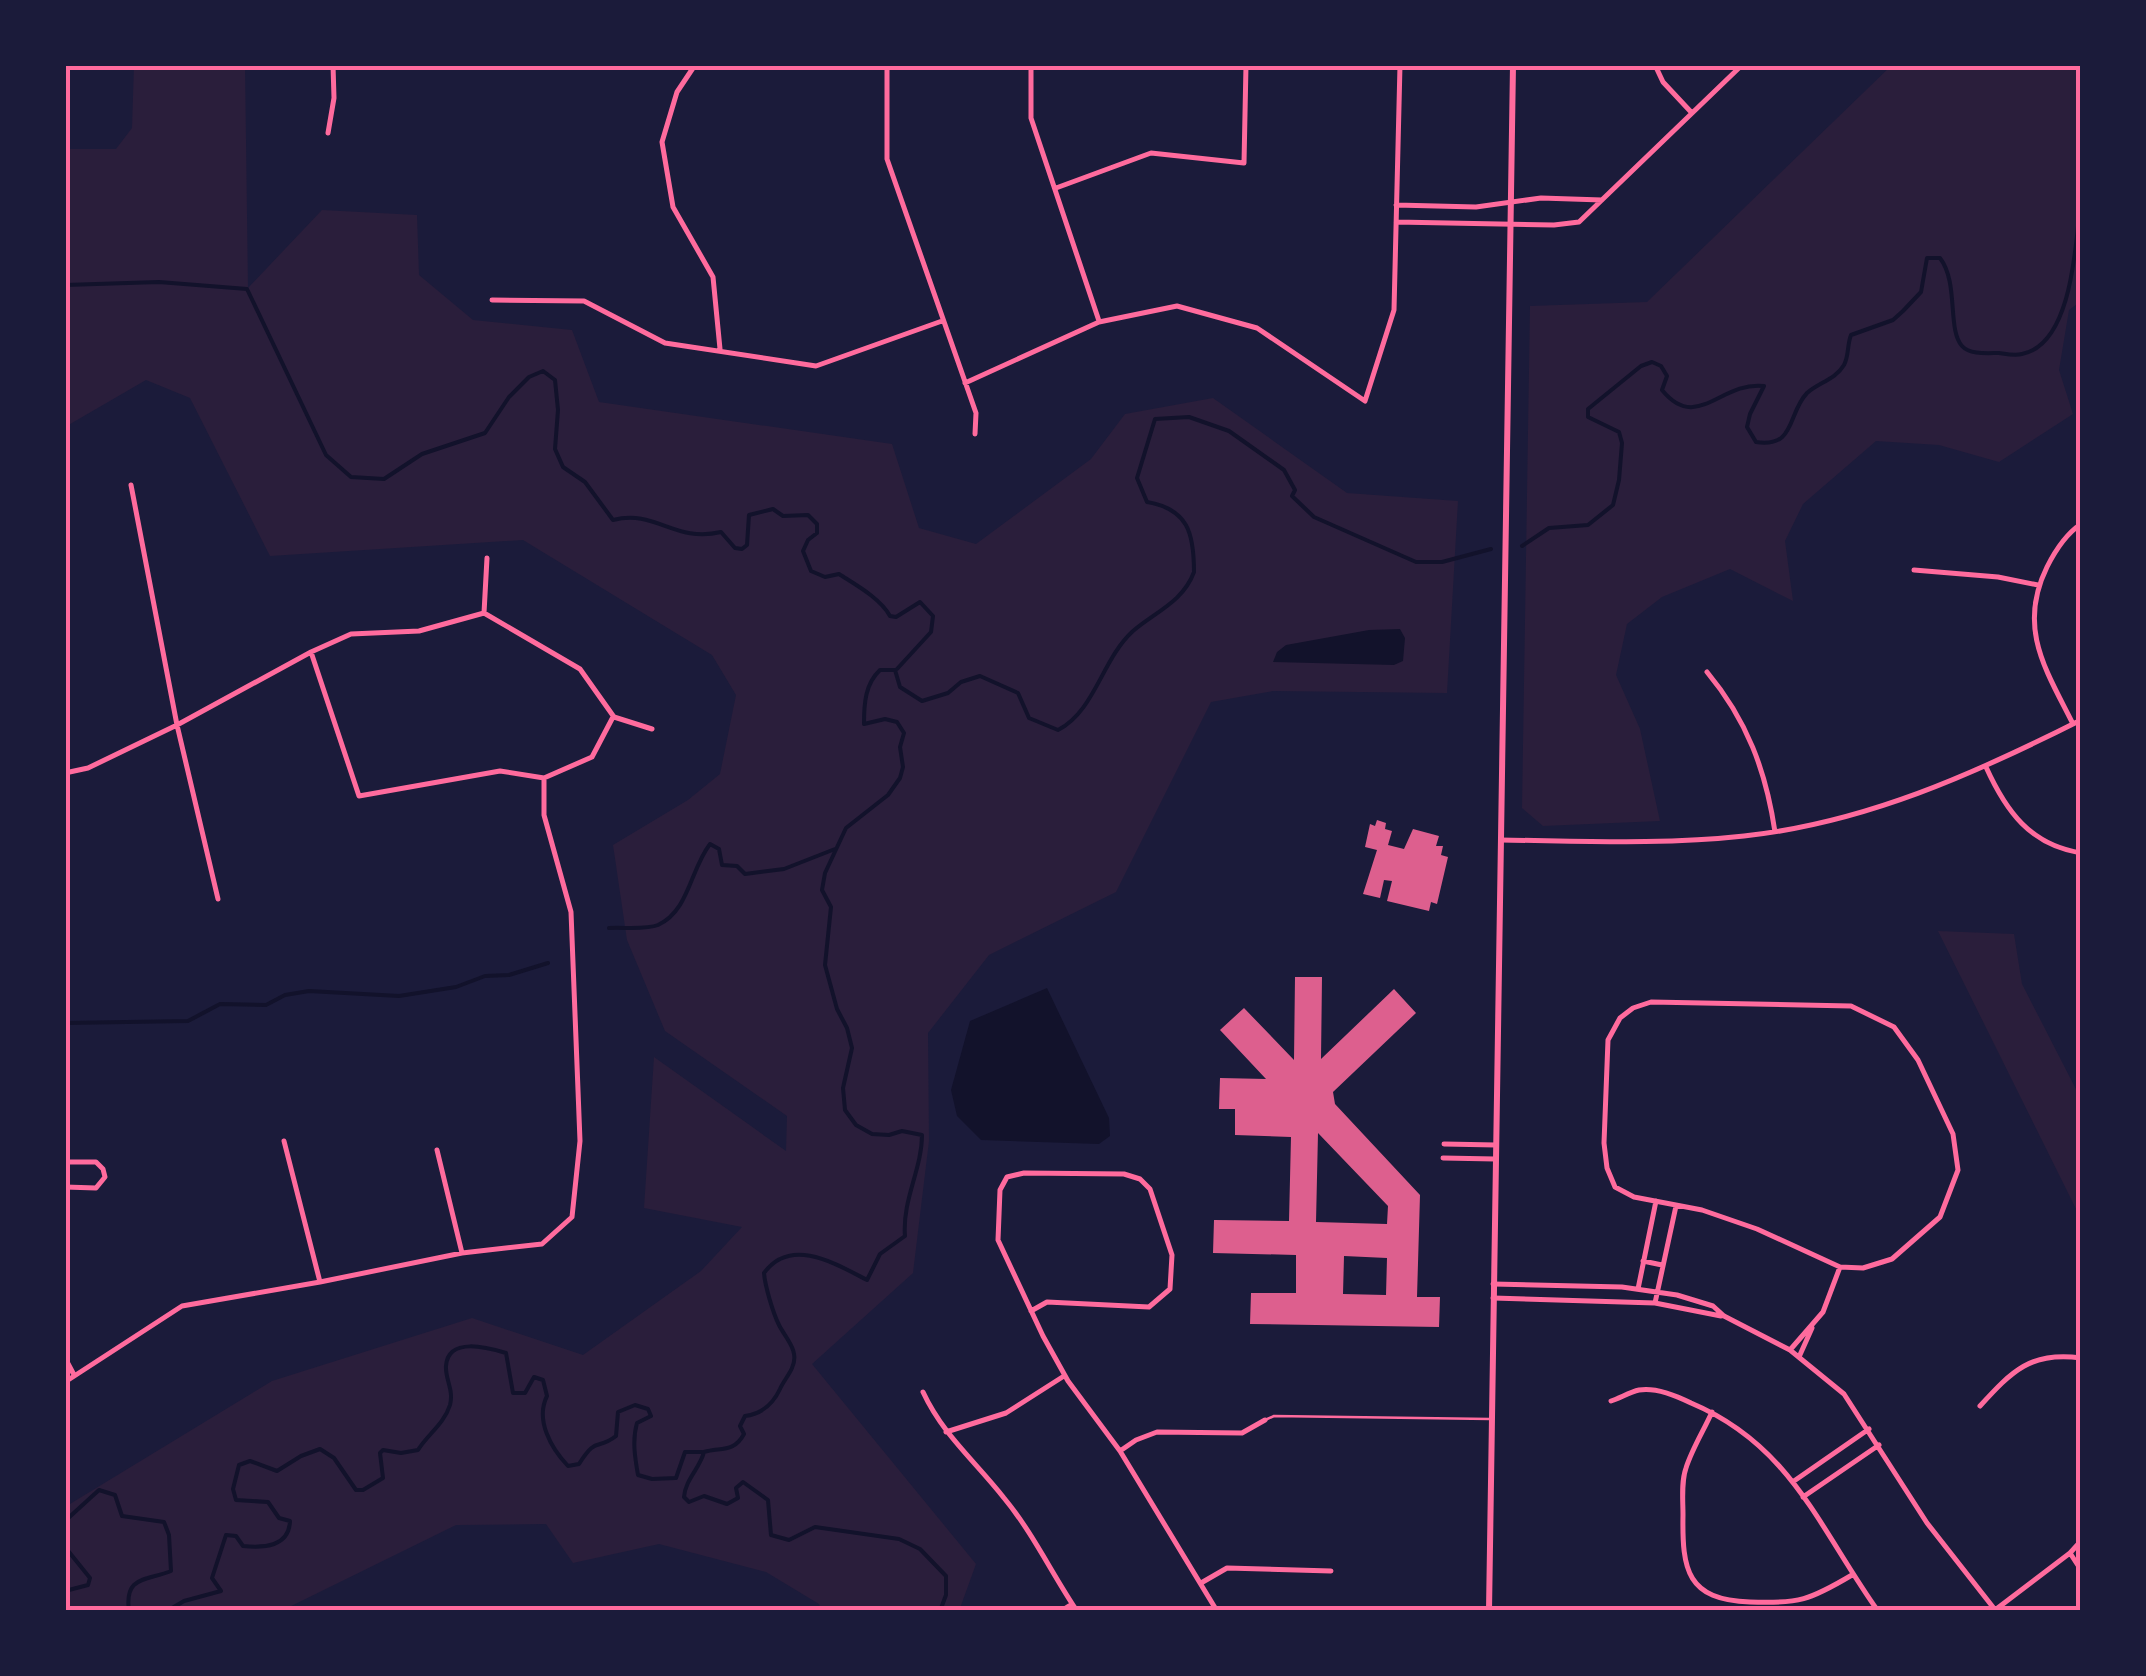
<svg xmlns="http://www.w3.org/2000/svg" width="2146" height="1676" viewBox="0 0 2146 1676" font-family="Overpass,sans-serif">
  <rect width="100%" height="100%" fill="#1b1b3a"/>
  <path fill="#2a1e3b" d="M 134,65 L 245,65 L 248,288 L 322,210 L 417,215 L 419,275 L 473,320 L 572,330 L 599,402 L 892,444 L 919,528 L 976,544 L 1091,459 L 1125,414 L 1213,398 L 1347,493 L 1458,501 L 1447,693 L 1273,691 L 1211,702 L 1116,892 L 989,955 L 928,1033 L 929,1141 L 913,1273 L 812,1364 L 976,1564 L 959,1611 L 821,1611 L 819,1604 L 766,1572 L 659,1544 L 573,1563 L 546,1524 L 456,1525 L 281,1611 L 65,1611 L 65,1507 L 272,1381 L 472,1318 L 583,1355 L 701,1271 L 742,1227 L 644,1208 L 654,1057 L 786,1151 L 787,1116 L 665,1031 L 627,940 L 613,845 L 688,800 L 720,774 L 736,695 L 712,655 L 523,540 L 270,556 L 190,398 L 146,380 L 65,427 L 65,149 L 116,149 L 132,128 Z
    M 1892,65 L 2081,65 L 2081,301 L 2069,310 L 2059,370 L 2073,414 L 1999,462 L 1939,445 L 1876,441 L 1803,504 L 1785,541 L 1793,601 L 1730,569 L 1662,597 L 1627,624 L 1616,675 L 1640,729 L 1660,821 L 1543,826 L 1522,808 L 1530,306 L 1647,302 Z
    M 1938,931 L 2014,934 L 2022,984 L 2081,1099 L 2081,1219 Z"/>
  <path fill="#12122b" d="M 1400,629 L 1405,638 L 1403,661 L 1394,665 L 1273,662 L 1277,652 L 1286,645 L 1369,630 Z
    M 1047,988 L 1109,1118 L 1110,1136 L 1099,1144 L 981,1140 L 957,1116 L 951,1090 L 970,1021 Z"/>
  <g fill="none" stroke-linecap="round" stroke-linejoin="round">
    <path stroke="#12122b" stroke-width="4" d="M 65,285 L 159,282 L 247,289 L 326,455 L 351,477 L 384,479 L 422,454 L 485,433 L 509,397 L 529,377 L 543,371 L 555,380 L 558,410 L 555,449 L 563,467 L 585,482 L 613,520 C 656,509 674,543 721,532 L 735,548 L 742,549 L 747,545 L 749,515 L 773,509 L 783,516 L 808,515 L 817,524 L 817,533 L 808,540 L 803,551 L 811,571 L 825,577 L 839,574 C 856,585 880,598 890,616 L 896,617 L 920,602 L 933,616 L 931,632 L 897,669
      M 1522,546 L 1549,528 L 1588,525 L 1613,505 L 1619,480 L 1622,443 L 1619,432 L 1588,417 L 1588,409 L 1641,366 L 1652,362 L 1661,366 L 1667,376 L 1662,390 C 1697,433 1720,381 1764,386 L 1750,414 L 1747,427 L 1756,442 C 1796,448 1787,414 1807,393 C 1819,382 1835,380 1844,365 C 1849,356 1847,345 1851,335 L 1893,320 L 1903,311 L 1921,292 L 1927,258 L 1940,258 C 1959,283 1947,329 1962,346 C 1970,355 1988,353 1999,353 C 2006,354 2015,356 2022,354 C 2074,344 2076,237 2081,197
      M 609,928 C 623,927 646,930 658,925 C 689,911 690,870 710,844 L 719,849 L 722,865 L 737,866 L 745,874 L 784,869 L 835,849
      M 65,1023 L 188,1021 L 220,1004 L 266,1005 L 285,995 L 309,991 L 399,996 L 456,987 L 485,976 L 509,975 L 548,963
      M 65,1521 L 99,1490 L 115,1495 L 122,1516 L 164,1522 L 169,1535 L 171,1571 C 147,1581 124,1575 129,1611
      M 65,1547 L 90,1578 L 88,1585 L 65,1591
      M 167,1611 L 184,1601 L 221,1591 L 212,1578 L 226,1535 L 236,1536 L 243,1546 C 264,1548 289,1547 290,1521 L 279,1518 L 268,1502 L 236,1500 L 233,1489 L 239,1465 L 250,1461 L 277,1471 L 301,1456 L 320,1449 L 334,1458 L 356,1490 L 363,1490 L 383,1478 L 380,1453 L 383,1450 L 401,1453 L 418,1450 C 428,1434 444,1424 450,1405 C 454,1390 445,1379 446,1366 C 448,1336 489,1348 506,1353 L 513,1393 L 525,1393 L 534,1377 L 543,1380 L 547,1396 C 535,1420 551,1448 568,1466 L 579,1464 C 597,1435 597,1451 616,1436 L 618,1412 L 635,1405 L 648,1409 L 651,1416 L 637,1423 C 632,1440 635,1458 638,1475 L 652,1479 L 676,1478 L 685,1452 L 702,1452
      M 940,1611 L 946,1595 L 946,1576 L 920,1549 L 899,1539 L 815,1527 L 789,1540 L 771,1535 L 768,1500 L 743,1482 L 736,1488 L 738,1498 L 727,1504 L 704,1496 L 689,1502 L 684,1497 C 685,1480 700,1468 704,1452 C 720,1447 734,1453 744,1434 L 740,1426 L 745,1416 C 761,1414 773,1404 780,1389 C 783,1382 789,1375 792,1368 C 800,1351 786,1339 779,1325 C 773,1313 765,1286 764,1273 C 791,1236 836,1264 867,1280 L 880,1254 L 905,1236 C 902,1200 922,1169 922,1135 L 902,1131 L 889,1135 L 872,1134 L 856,1125 L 845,1110 L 843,1088 L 852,1048 L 847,1028 L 837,1009 L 825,965 L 831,907 L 822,890 L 825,873 L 846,828 L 888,795 L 900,778 L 903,767 L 900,747 L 904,733 L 897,722 L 885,719 L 864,724 C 864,704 865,684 880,670 L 895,670 L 900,687 L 922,701 L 948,693 L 961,682 L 980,676 L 1018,693 L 1029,718 L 1058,730 C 1095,711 1102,659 1133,631 C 1155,612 1183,602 1194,572 C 1194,533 1188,509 1147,502 L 1137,478 L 1155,419 L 1189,417 L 1229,431 L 1284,470 L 1295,490 L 1292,496 L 1314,517 L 1416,562 L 1442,562 L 1491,549"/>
  </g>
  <path fill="#dd5f8e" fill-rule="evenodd" d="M 1377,820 L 1386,823 L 1385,829 L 1392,831 L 1388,845 L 1404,849 L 1413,829 L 1439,836 L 1436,846 L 1443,846 L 1441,855 L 1448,857 L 1437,904 L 1431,902 L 1429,911 L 1387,901 L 1392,881 L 1384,880 L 1380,898 L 1363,894 L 1377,850 L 1365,847 L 1370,824 L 1375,826 Z
    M 1295,977 L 1322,977 L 1321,1059 L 1394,989 L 1416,1013 L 1333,1092 L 1335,1104 L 1420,1195 L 1417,1297 L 1440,1297 L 1439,1327 L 1250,1324 L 1251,1293 L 1296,1293 L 1296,1255 L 1213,1253 L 1214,1220 L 1289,1221 L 1291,1137 L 1235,1135 L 1235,1109 L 1219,1109 L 1220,1078 L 1266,1079 L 1220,1030 L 1244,1008 L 1294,1060 ZM 1318,1133 L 1388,1206 L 1387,1224 L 1316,1222 ZM 1344,1256 L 1387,1258 L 1386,1295 L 1343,1294 Z"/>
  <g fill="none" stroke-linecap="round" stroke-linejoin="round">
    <path stroke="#ff6b9d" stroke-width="2.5" d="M 1265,1420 L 1274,1416 L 1490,1419"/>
    <path stroke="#ff6b9d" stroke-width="5" d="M 695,65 L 677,92 L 662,142 L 673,207 L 713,277 L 720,349
      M 887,65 L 887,159 L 976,413 L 975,434
      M 1031,65 L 1031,118 L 1099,321
      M 1655,65 L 1663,82 L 1691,112
      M 328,133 L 334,98 L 333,65
      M 1056,188 L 1151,153 L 1244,163 L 1246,65
      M 1396,205 L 1476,207 L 1541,198 L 1602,200
      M 1396,222 L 1554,225 L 1579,222 L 1742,65
      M 492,300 L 584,301 L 665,343 L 816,366 L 942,321
      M 965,383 L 1099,322 L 1177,306 L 1257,328 L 1365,401 L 1394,310 L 1400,65
      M 131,485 L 177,725 L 218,899
      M 1914,570 L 1998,577 L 2038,585
      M 484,613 L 487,558
      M 311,652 L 359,796 L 500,771 L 544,778 L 592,757 L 613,717
      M 1707,672 C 1747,720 1766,771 1775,832
      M 2073,724 C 2046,670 2017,628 2047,567 C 2055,551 2066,534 2081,524
      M 1986,767 C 2006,811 2030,845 2081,853
      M 65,773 L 88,768 L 177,725 L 311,652 L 351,634 L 419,631 L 484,613 L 580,669 L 614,717 L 652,729
      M 1501,840 C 1582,841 1663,845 1744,836 C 1865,823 1974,774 2081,720
      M 1651,1002 L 1851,1006 L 1894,1027 L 1918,1060 L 1953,1134 L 1958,1170 L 1940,1217 L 1892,1259 L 1863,1268 L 1840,1267 L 1757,1229 L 1702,1210 L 1634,1197 L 1615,1187 L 1607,1168 L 1604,1143 L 1608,1040 L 1620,1018 L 1633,1008 Z
      M 284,1141 L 320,1282
      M 1444,1144 L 1496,1145
      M 437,1150 L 462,1253
      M 1443,1158 L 1495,1159
      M 65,1162 L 96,1162 L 103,1169 L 105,1177 L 96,1188 L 65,1187
      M 1643,1261 L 1662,1265
      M 1493,1284 L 1622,1287 L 1677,1295 L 1713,1306 L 1724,1316 L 1790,1350 L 1844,1394 L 1927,1523 L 1996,1611
      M 1638,1289 L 1656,1201
      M 1493,1298 L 1655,1303 L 1721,1316
      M 1655,1303 L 1676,1206
      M 1031,1311 L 1047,1302 L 1149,1307 L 1170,1289 L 1172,1255 L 1150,1189 L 1140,1179 L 1124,1174 L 1024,1173 L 1007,1177 L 1000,1190 L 998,1240 L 1043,1336 L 1068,1381 L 1120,1451 L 1217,1611
      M 1790,1350 L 1823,1312 L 1840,1267
      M 1799,1357 L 1812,1328
      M 65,1358 L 73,1373
      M 65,1382 L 182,1306 L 320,1282 L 462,1253 L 542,1244 L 572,1217 L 580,1141 L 571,912 L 544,815 L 544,778
      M 923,1392 C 943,1435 975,1461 1004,1498 C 1033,1533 1052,1574 1077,1611
      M 1611,1401 C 1620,1398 1630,1392 1639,1390 C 1656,1387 1677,1396 1691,1403 C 1791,1445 1819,1528 1878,1611
      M 1980,1406 C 2012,1371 2031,1351 2081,1358
      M 1712,1412 C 1704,1430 1692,1449 1686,1468 C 1681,1482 1683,1500 1683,1515 C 1682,1570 1687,1600 1750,1602 C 1799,1604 1810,1600 1852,1575
      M 946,1432 L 1006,1413 L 1064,1376
      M 1120,1451 L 1136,1440 L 1157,1432 L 1242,1433 L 1265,1420
      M 1794,1481 L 1869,1429
      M 1803,1497 L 1879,1445
      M 2070,1553 L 2081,1570
      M 1201,1583 L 1227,1568 L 1331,1571
      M 1995,1610 L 2070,1553 L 2081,1541
      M 1061,1611 L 1072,1604"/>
    <path stroke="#ff6b9d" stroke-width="6" d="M 1489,1611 L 1513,65"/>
  </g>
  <rect width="2146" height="1676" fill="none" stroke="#1b1b3a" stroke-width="135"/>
  <rect x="68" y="68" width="2010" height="1540" fill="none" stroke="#ff6b9d" stroke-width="4"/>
</svg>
